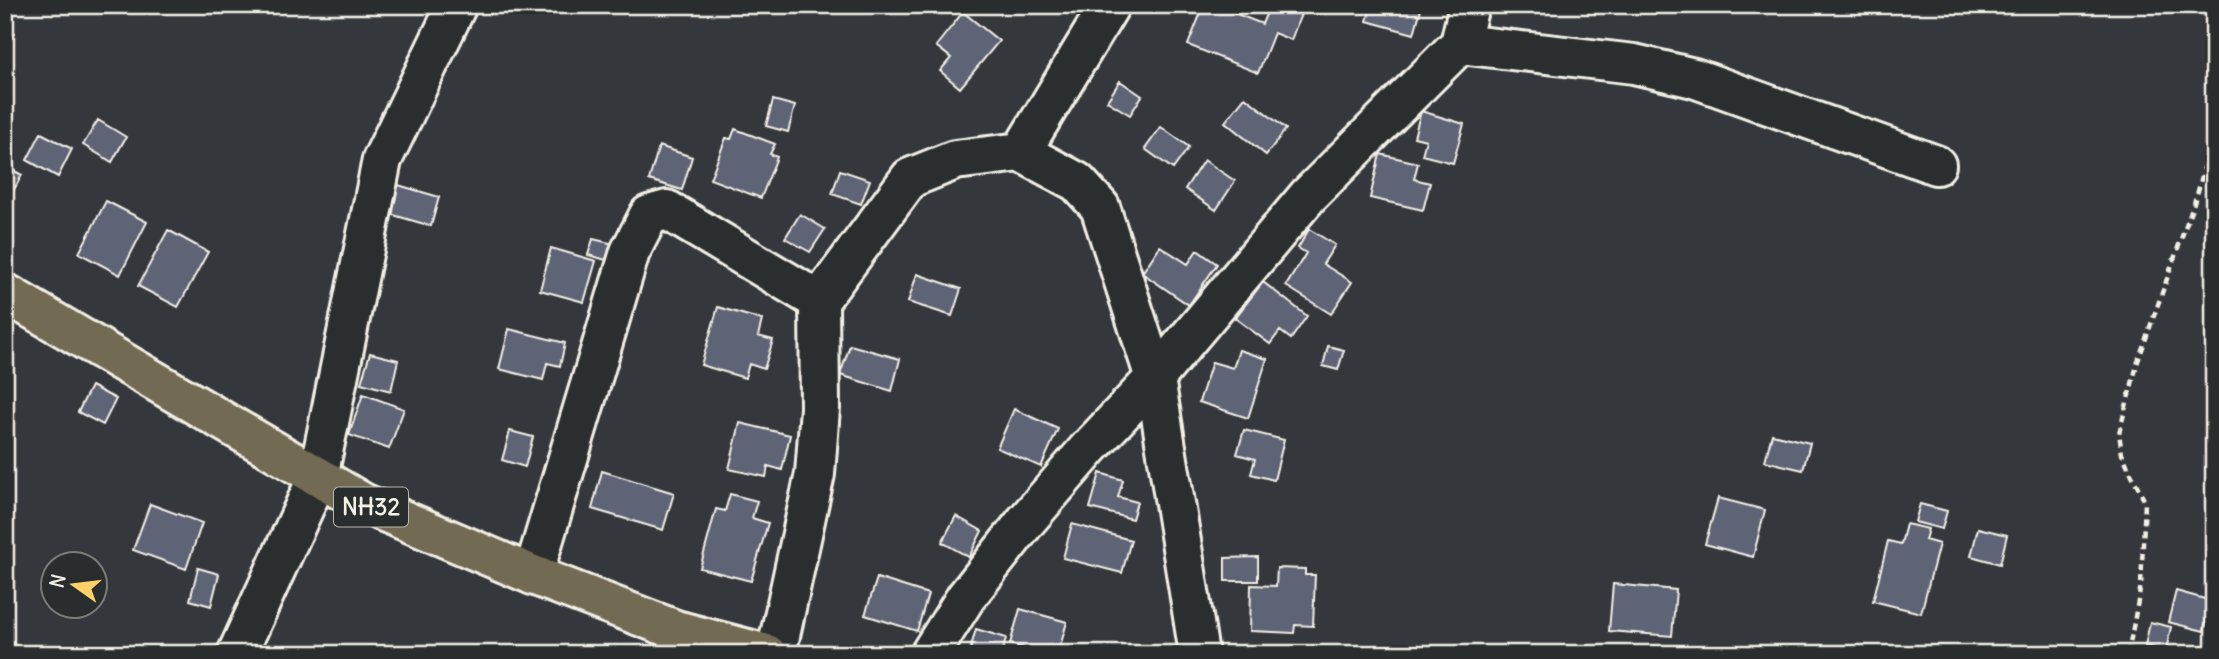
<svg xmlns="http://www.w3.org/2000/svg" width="2219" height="659" viewBox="0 0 2219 659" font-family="Delius,sans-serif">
  <rect width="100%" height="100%" fill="#34383c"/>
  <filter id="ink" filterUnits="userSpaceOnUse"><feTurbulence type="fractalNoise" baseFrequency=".0143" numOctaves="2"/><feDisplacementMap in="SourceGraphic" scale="14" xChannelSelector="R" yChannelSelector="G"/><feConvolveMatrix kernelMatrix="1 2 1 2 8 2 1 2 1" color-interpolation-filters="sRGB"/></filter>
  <g filter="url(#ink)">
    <path fill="#5e6476" stroke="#f4f1e8" stroke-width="2" d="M 1204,5 L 1237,5 L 1234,13 L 1262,24 L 1270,5 L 1280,5 L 1301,14 L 1291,40 L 1274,33 L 1258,73 L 1188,45 Z
      M 1372,5 L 1422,5 L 1414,34 L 1367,21 Z
      M 963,12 L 999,41 L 960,88 L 940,71 L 951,58 L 936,46 Z
      M 1120,81 L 1142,96 L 1130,115 L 1107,101 Z
      M 1245,97 L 1286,129 L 1266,155 L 1225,122 Z
      M 773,100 L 795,106 L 788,132 L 766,126 Z
      M 1421,111 L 1464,124 L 1453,163 L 1422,155 L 1426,140 L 1414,137 Z
      M 98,120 L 126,137 L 112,162 L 83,145 Z
      M 1161,127 L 1189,147 L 1173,169 L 1145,149 Z
      M 735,129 L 775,144 L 770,154 L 777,157 L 761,198 L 710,179 L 726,138 L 731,139 Z
      M 41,133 L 72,149 L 58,177 L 27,160 Z
      M 659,146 L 692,157 L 682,190 L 649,180 Z
      M 1380,154 L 1418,163 L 1414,179 L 1430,183 L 1423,210 L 1370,198 Z
      M 1204,160 L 1235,181 L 1216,210 L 1185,189 Z
      M 5,166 L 22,175 L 5,206 Z
      M 840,170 L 870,180 L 861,204 L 832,194 Z
      M 398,185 L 439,197 L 431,226 L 390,214 Z
      M 106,201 L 147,222 L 120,275 L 79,253 Z
      M 800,214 L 825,229 L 810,252 L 785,238 Z
      M 1309,229 L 1335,245 L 1323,264 L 1352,282 L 1331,314 L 1286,286 L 1306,253 L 1298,248 Z
      M 168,230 L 208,252 L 178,307 L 138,286 Z
      M 593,239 L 614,244 L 610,261 L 588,255 Z
      M 1160,246 L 1188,264 L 1197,250 L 1217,264 L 1189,305 L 1142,273 Z
      M 551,248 L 596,261 L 584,302 L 540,290 Z
      M 917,274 L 961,289 L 952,316 L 908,302 Z
      M 1263,282 L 1307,316 L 1291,339 L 1280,331 L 1270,344 L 1235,318 Z
      M 718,307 L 762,320 L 758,336 L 773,340 L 764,369 L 749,364 L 745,378 L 701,365 Z
      M 509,329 L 565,343 L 560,366 L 547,363 L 543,380 L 499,369 Z
      M 850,345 L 900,359 L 892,391 L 840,375 Z
      M 1328,346 L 1344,350 L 1338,370 L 1323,366 Z
      M 1239,350 L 1267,359 L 1248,418 L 1199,402 L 1212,362 L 1233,368 Z
      M 370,353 L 398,360 L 391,391 L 361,383 Z
      M 91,386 L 116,399 L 103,425 L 78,412 Z
      M 363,394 L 404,409 L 389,449 L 349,435 Z
      M 1014,409 L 1058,429 L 1041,467 L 997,448 Z
      M 740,423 L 790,435 L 782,470 L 768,466 L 766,477 L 729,469 Z
      M 1244,430 L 1284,440 L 1274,480 L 1251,474 L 1255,459 L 1237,454 Z
      M 510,431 L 533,437 L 525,467 L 502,460 Z
      M 1772,434 L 1810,443 L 1803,470 L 1765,461 Z
      M 602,471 L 674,493 L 663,530 L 592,509 Z
      M 1100,473 L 1123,480 L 1118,497 L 1137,502 L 1132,519 L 1090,508 Z
      M 730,494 L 757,501 L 752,518 L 768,523 L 751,581 L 700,568 L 716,509 L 725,511 Z
      M 1718,498 L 1765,510 L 1753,557 L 1705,544 Z
      M 150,504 L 202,523 L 186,569 L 133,550 Z
      M 1920,504 L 1947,511 L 1942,529 L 1915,522 Z
      M 956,516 L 982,531 L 969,557 L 942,542 Z
      M 1072,524 L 1131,540 L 1122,573 L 1063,558 Z
      M 1906,524 L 1928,529 L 1925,540 L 1939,544 L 1921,613 L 1873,601 L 1888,541 L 1901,544 Z
      M 1978,528 L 2007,535 L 2000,564 L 1971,556 Z
      M 1258,557 L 1258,581 L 1225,581 L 1225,558 Z
      M 198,568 L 219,574 L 211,606 L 190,600 Z
      M 1277,568 L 1305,569 L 1305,575 L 1315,575 L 1313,626 L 1295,625 L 1294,633 L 1250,631 L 1251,585 L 1276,586 Z
      M 877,578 L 928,594 L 917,631 L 865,615 Z
      M 1613,584 L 1676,590 L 1672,636 L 1609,631 Z
      M 2176,591 L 2212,601 L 2204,631 L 2168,622 Z
      M 1020,609 L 1067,622 L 1058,654 L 1046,654 L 1010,644 Z
      M 2150,622 L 2171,627 L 2166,650 L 2145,646 Z
      M 976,629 L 1006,638 L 1002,654 L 969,654 Z"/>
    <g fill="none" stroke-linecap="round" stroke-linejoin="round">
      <g stroke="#f4f1e8" stroke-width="44">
        <path id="minor" d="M 1460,44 L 1634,64 L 1694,78 L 1936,165
          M 1021,152 L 1110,5
          M 533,575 L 630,252 L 649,215 L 667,210 L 819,301
          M 237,654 L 318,477 L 382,160 L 457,5
          M 776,654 L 815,474 L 820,408 L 819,301 L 910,178 L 955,160 L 1021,152 L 1077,182 L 1100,207 L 1155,378 L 1199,654
          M 930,654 L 966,597 L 1026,521 L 1089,448 L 1155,378 L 1308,196 L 1460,44 L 1469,5"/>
      </g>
      <g stroke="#f4f1e8" stroke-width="44">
        <path id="trunk" d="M 5,293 L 363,503 L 533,575 L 676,630 L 767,654"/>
      </g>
      <path stroke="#f4f1e8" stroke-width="4.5" stroke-dasharray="7 5" stroke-linecap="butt" d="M 2128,654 L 2141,585 L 2145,502 L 2122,454 L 2119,433 L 2138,361 L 2198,191 L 2214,130"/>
      <use href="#minor" stroke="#2a2d2e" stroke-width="38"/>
      <use href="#trunk" stroke="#736b52" stroke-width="38"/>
    </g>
  </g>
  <g text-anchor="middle" stroke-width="5" stroke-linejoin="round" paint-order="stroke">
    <rect fill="#2a2d2e" stroke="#b7b6b0" stroke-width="2" x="334" y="487.5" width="74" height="39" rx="5"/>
    <g font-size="23" font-weight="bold" fill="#f4f1e8">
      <text x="371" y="515">NH32</text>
    </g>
  </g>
  <rect width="2219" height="659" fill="none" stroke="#2a2d2e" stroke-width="28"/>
  <rect x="14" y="14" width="2191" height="631" fill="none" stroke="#f4f1e8" stroke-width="2.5" filter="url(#ink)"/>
  <g transform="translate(74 585) rotate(284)"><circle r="33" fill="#2a2d2e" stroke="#7b7b78" stroke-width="2"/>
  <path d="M0-5L12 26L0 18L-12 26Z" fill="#ffd166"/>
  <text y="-10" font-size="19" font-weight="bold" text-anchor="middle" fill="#f4f1e8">N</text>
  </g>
</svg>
